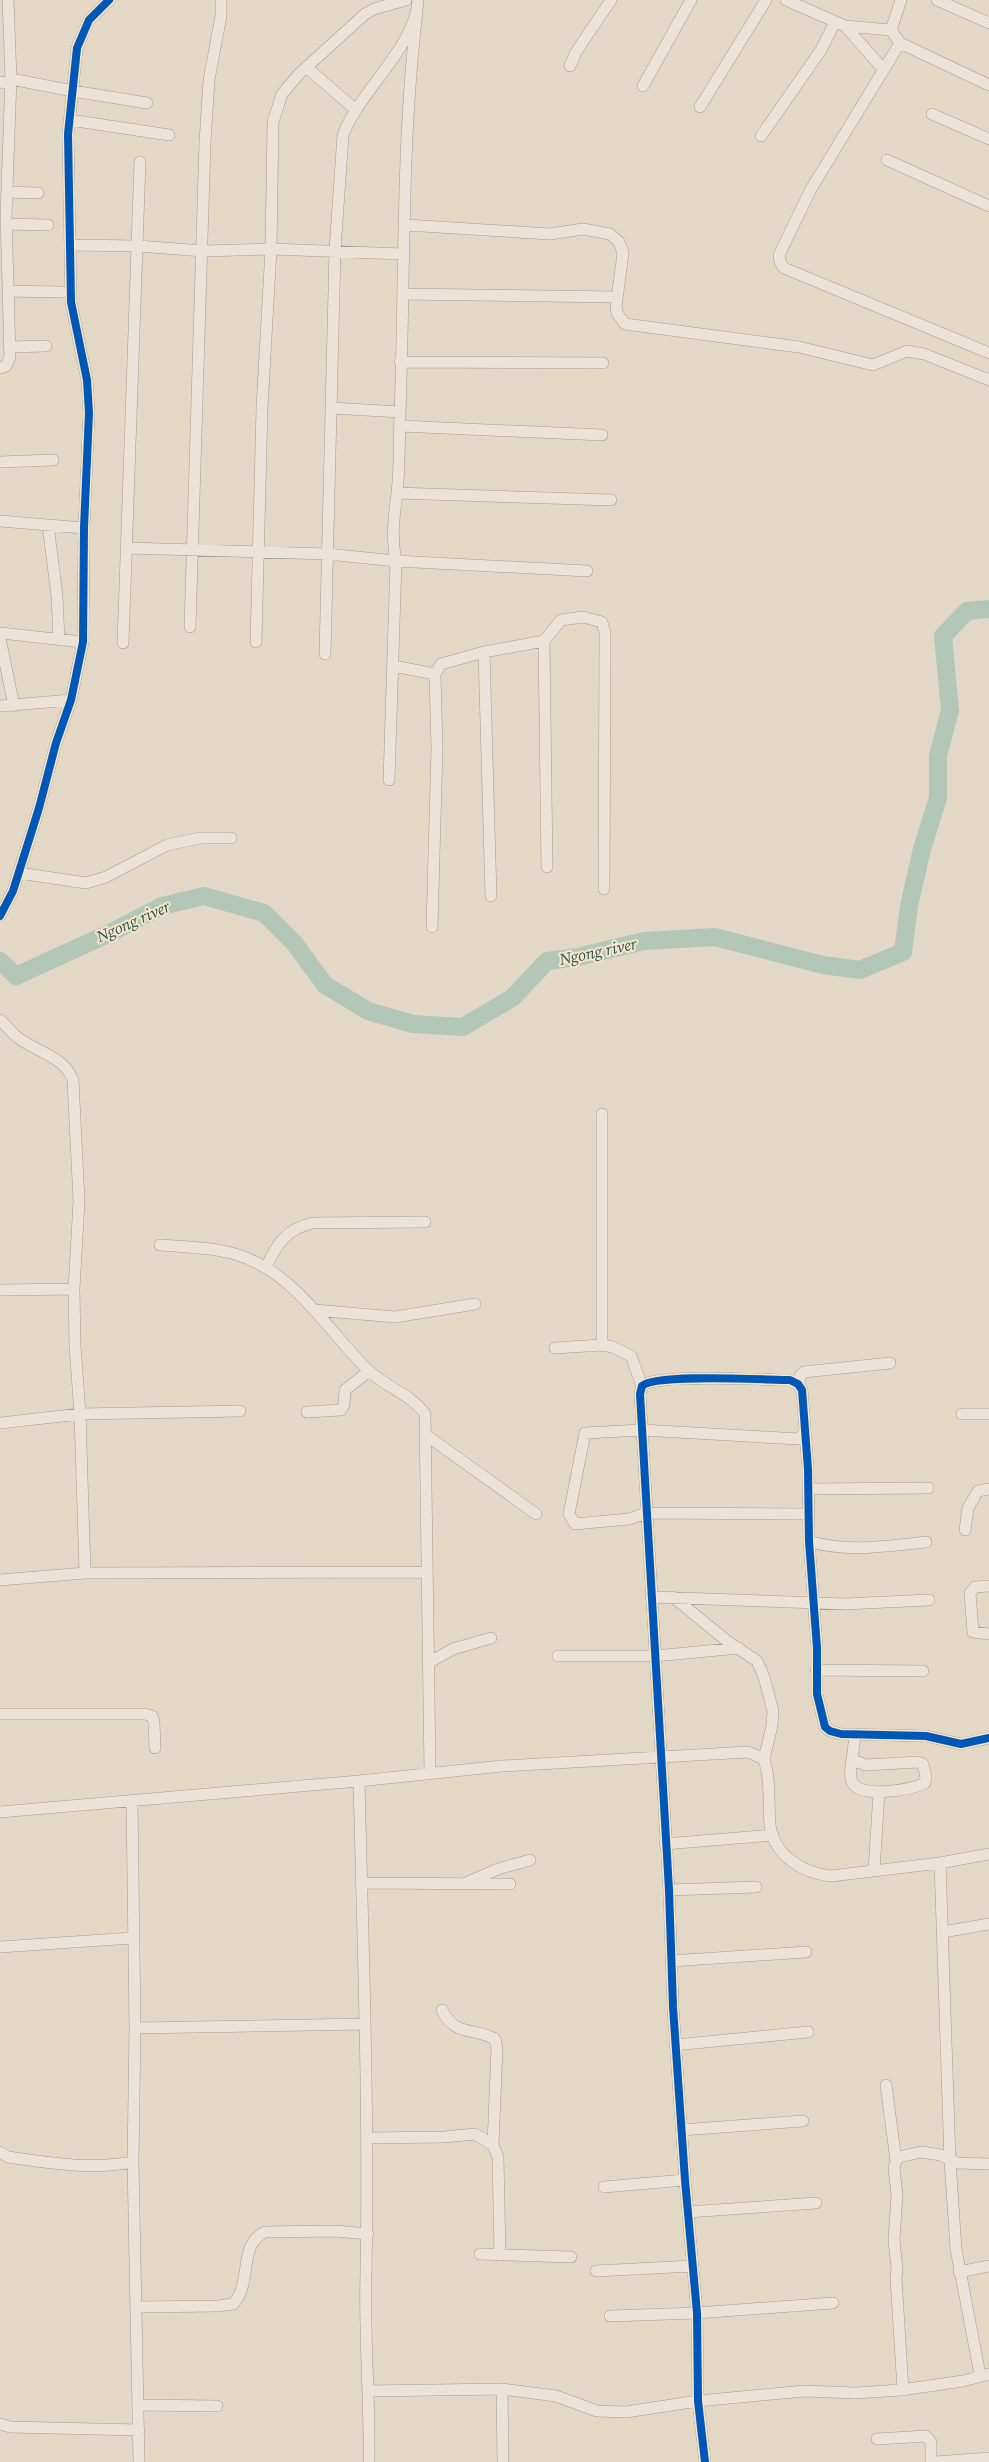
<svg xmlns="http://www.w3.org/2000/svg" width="989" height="2462" viewBox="0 0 989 2462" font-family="'Source Serif 4',serif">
  <rect width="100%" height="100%" fill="#e3d7c6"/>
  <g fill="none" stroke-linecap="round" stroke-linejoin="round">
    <path stroke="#b3c7b9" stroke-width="18" d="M 0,961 L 16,976 L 112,932 L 162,906 L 204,896 L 264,913 L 295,944 L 325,985 L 368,1011 L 413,1024 L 463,1027 L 512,998 L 547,961 L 578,957 L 644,941 L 715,937 L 823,965 L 860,970 L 903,952 L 909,906 L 922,849 L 938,798 L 938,756 L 950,710 L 943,636 L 967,611 L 989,609"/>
    <g stroke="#a79c90" stroke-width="12">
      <path id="minor" d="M 786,0 L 845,26 L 891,30 L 900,43 L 989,85
        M 937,0 L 989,23
        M 845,26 L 883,69
        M 891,30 L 901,0
        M 900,43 L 811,189 L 779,255 L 780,262 L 784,268 L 989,353
        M 570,66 L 576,52 L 611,0
        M 306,67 L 356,110
        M 0,82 L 5,83 L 11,79 L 73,91 L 147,103
        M 643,86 L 691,0
        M 700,107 L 766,0
        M 932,114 L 989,139
        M 70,120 L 169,135
        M 761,136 L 821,50 L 835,22
        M 887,160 L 989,206
        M 7,192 L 38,193
        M 6,224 L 48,225
        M 406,225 L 550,234 L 583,229 L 610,234 L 619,242 L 623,253 L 616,307 L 617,313 L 625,324 L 799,347 L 873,365 L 907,351 L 924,354 L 989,380
        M 70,245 L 138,246 L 203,251 L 271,249 L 403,254
        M 8,291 L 62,292
        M 403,294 L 617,297
        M 9,347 L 46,346
        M 400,362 L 603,363
        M 0,368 L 6,366 L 10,357 L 6,215 L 11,79 L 8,0
        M 331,408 L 400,412
        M 400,426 L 602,435
        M 0,462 L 53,460
        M 397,493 L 611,500
        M 0,521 L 84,528
        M 48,525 L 57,596 L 59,640
        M 127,548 L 328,554 L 396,561 L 587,571
        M 190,627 L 205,142 L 209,80 L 221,16 L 221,0
        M 0,633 L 83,642
        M 0,638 L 14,706
        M 544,641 L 547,867
        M 256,642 L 262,408 L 271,249 L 273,122 L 282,94 L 299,74 L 365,14 L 374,9 L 406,0
        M 123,643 L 140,162
        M 484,652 L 491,896
        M 325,654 L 335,250 L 343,135 C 358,93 417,45 418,0
        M 393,666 L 435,674 L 441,664 L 484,652 L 544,641 L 561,620 L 583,617 L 602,622 L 605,633 L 604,889
        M 0,706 L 71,700
        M 389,780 L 396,561 C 391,537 394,517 397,493 C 400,467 399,440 400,414 C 405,280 401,146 417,12
        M 19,873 L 86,883 L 106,877 L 167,845 L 200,838 L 231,838
        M 0,916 L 13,891 L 39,808 L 56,743 L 71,700 L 83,642 L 84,528 L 89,413 L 87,380 L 71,302 L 68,134 L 77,48 L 89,20 L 109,0
        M 432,927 L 437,749 L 435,674
        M 0,1020 C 6,1025 11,1032 17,1037 C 36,1052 64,1056 73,1080 L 79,1201 L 74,1289 L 75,1346 L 80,1414 L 85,1573
        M 602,1114 L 602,1345 L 613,1347 L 631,1356 L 642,1386
        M 160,1245 C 184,1247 211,1247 235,1254 C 294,1271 327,1330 368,1370 C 385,1387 411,1394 425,1414 L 430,1772
        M 266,1267 C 277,1244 285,1230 312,1223 L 425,1222
        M 0,1290 L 74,1289
        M 314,1310 L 395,1317 L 475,1304
        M 555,1348 L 602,1345
        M 799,1384 L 800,1376 L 804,1372 L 890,1363
        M 307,1412 L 341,1410 L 344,1405 L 345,1390 L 369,1371
        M 962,1414 L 989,1414
        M 0,1423 L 80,1414 L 240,1411
        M 805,1431 L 799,1439 L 642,1430 L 585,1433 L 569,1514 L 575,1524 L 629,1519 L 646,1513 L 808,1514
        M 426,1435 L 536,1514
        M 808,1489 L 928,1488
        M 965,1530 L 968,1508 L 978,1491 L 989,1489
        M 809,1541 C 845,1553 889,1546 926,1542
        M 0,1580 L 85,1573 L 426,1572
        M 989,1586 L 975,1587 L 970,1593 L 973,1632 L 989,1634
        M 651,1597 L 845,1604 L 929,1600
        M 673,1597 L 727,1641 L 757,1661 L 764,1677 L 773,1711 L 772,1726 L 764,1759
        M 558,1656 L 655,1656 L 739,1648
        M 428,1663 L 453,1649 L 491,1638
        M 816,1670 L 923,1671
        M 0,1714 L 145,1714 L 152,1716 L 154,1722 L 155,1748
        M 852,1760 L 866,1765 L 918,1762 L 923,1764 L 926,1778 L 925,1783 C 911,1790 864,1798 853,1784 C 849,1778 851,1767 852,1760 L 855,1736
        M 359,1781 C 363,1945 369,2109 366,2273 C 364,2336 370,2399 369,2462
        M 132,1801 L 135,2028 L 133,2162 L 139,2462
        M 0,1812 L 359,1781 L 502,1766 L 748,1752 L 764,1759 C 771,1781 768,1802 770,1825 C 774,1856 803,1873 831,1876 L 940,1863 L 989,1854
        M 665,1844 L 773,1835
        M 940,1863 L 950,2160 L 956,2249 L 980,2375
        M 874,1871 L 879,1792
        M 468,1882 L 498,1869 L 530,1860
        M 361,1883 L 510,1884
        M 669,1890 L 756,1887
        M 943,1932 L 989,1924
        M 0,1947 L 132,1938
        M 671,1961 L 806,1952
        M 442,2010 C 455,2037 474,2027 495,2039 L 497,2048 L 493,2145
        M 135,2028 L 364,2024
        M 675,2045 L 808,2032
        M 886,2085 L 896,2161 L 894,2168 L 897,2195 L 894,2240 L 897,2269 L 896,2278 L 903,2390
        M 681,2130 L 803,2121
        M 367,2138 L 444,2137 L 475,2134 L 493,2145 L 498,2157 L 500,2255
        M 0,2152 L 8,2157 C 51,2163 89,2170 133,2162
        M 896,2161 L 899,2157 L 921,2152 L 941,2155 L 957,2163 L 989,2164
        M 604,2187 L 685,2180
        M 688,2212 L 816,2203
        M 480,2254 L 571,2257
        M 596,2271 L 693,2266
        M 959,2272 L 989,2266
        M 137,2307 L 218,2306 L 233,2304 C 253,2284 237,2245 265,2232 L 335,2231 L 368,2234
        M 610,2316 L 697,2313 L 833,2303
        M 502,2389 L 503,2462
        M 368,2391 L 502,2389 L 556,2396 L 597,2411 L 626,2412 L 698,2401 L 804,2391 L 855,2393 L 901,2390 L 963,2381 L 989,2374
        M 138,2405 L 217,2406
        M 0,2424 L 10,2427 L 139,2430
        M 877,2439 L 926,2436 L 931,2442 L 931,2462
        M 705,2462 L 698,2401 L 697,2313 L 685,2180 L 673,2007 L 669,1890 L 640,1394 L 642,1386 C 656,1373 766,1380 790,1380 L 798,1384 L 802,1390 L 808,1469 L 809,1541 L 817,1648 L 817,1694 L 825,1727 L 830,1731 L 841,1734 L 926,1736 L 961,1744 L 989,1738
        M 936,2462 L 989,2458"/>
    </g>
    <use href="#minor" stroke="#ebe3d8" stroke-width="11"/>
    <g stroke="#f7e5c9" stroke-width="11">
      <path id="cycleway" d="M 0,916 L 13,891 L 39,808 L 56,743 L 71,700 L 83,642 L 84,528 L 89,413 L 87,380 L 71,302 L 68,134 L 77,48 L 89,20 L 109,0
        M 705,2462 L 698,2401 L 697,2313 L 685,2180 L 673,2007 L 669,1890 L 640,1394 L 642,1386 C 656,1373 766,1380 790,1380 L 798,1384 L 802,1390 L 808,1469 L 809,1541 L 817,1648 L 817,1694 L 825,1727 L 830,1731 L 841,1734 L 926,1736 L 961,1744 L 989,1738"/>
    </g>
    <use href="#cycleway" stroke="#0057b8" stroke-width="8"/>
  </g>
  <g text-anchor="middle" stroke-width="4" stroke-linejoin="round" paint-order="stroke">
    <g font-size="16" font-style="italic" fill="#27564f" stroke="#f7e5c9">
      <text transform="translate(133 921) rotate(-24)" y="6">Ngong river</text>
      <text transform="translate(598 951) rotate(-12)" y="6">Ngong river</text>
    </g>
  </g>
</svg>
